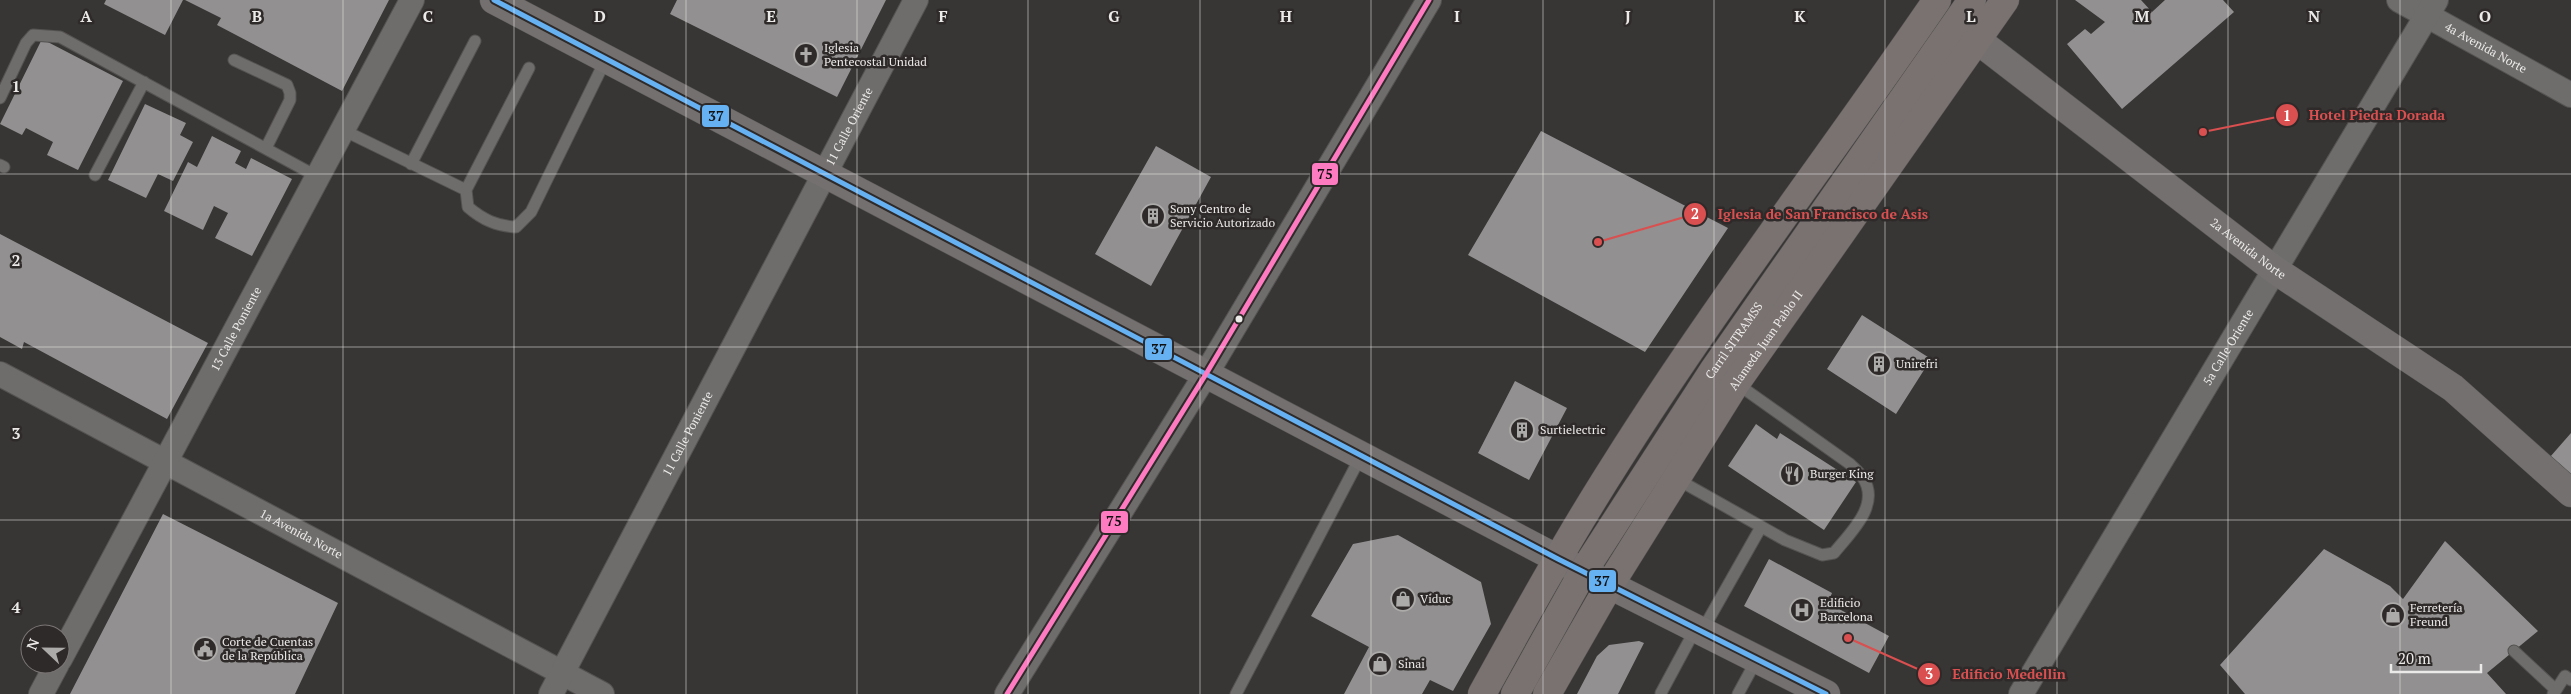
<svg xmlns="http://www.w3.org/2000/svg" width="2571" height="694" viewBox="0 0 2571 694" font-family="'PT Serif',serif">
  <rect width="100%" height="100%" fill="#383535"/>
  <path fill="#929090" d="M 106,0 L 183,0 L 165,35 L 104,4 Z
    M 185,0 L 389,0 L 342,91 L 217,25 L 221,18 Z
    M 677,0 L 886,0 L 837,97 L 670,14 Z
    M 2075,0 L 2141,0 L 2152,12 L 2165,0 L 2223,0 L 2234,12 L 2122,109 L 2067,44 L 2085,29 L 2091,34 L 2105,22 Z
    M 42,39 L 123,81 L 78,170 L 47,155 L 53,142 L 26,128 L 22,135 L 0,124 Z
    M 145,104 L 186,123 L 180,135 L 193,142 L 173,181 L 158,174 L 146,198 L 108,180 Z
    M 1541,131 L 1728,228 L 1645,352 L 1468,255 Z
    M 212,136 L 241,151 L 235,163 L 246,169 L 251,158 L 292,179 L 252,256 L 215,238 L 228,213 L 214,206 L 203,230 L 164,211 L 188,162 L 197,167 Z
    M 1156,146 L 1211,177 L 1151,286 L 1095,254 Z
    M 0,234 L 208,343 L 167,419 L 24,342 L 22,349 L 0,337 Z
    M 1862,315 L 1931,359 L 1896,414 L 1827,369 Z
    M 1515,381 L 1567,408 L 1529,480 L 1478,453 Z
    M 1756,424 L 1777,439 L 1780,433 L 1856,482 L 1824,530 L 1728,466 Z
    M 2571,433 L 2571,475 L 2550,457 Z
    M 163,514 L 338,603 L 295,694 L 70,694 Z
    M 1398,535 L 1481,582 L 1491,624 L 1453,691 L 1430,680 L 1422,694 L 1344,694 L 1369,647 L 1311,616 L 1353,544 Z
    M 2445,541 L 2538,631 L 2487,673 L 2506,694 L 2245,694 L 2220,665 L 2324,549 L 2390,586 L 2403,599 Z
    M 1769,559 L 1832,593 L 1828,603 L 1889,636 L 1869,673 L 1744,606 Z
    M 1639,641 L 1644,643 L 1618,694 L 1577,694 L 1597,656 L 1609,645 Z"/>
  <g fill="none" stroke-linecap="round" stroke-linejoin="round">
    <g stroke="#555252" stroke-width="13">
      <path id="service" d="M 234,60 L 287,85 L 290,93 L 290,100 L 266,148
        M 529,68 L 466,190 L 468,207 C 483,220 497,226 516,227 L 531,212 L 606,59
        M 0,98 L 26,43 L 33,35 L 60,37 L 318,177
        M 343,130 L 466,190
        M 411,164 L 475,41
        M 0,165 L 4,167
        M 95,175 L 144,82
        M 1675,478 L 1785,540 L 1822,555 L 1834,553 C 1850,533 1881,505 1863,478 C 1860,473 1854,468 1850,464 L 1736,383
        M 1702,631 L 1761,527
        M 2514,651 L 2556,690 L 2553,694
        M 2556,690 L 2565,676 L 2571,680
        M 1661,693 L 1696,628
        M 1236,694 L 1361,456
        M 1738,694 L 1757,659"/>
    </g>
    <g stroke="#555252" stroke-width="26">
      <g id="minor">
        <path id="s1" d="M 2399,0 L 2571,95"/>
        <path id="s2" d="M 0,374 L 602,694"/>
        <path id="s3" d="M 60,659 L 412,0"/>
        <path d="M 41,694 L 57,664"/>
        <path id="s4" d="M 551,694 L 916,0"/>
        <path d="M 1007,694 L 1206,374 L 1429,0"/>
        <path id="s5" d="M 2021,694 L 2436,0"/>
      </g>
    </g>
    <g stroke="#555252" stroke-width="29">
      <g id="secondary">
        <path d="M 494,0 L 1558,559 L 1826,694"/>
        <path id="s6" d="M 1959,26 L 2275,270 L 2453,388 L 2571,493"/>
      </g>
    </g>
    <g stroke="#555252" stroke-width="29">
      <g id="primary">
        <path d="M 1482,694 C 1525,616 1568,538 1616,463 C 1716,304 1831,155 1937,0"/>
        <path id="s7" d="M 1515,694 L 1583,572 L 1713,371 L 1972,0"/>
        <path id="s8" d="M 1547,694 L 1609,586 L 1736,383 L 2005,0"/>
      </g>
    </g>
    <use href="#service" stroke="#6f6c6c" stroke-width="11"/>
    <use href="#minor" stroke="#6f6c6c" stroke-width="24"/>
    <use href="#secondary" stroke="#747070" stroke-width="28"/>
    <use href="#primary" stroke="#797271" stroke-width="28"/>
    <g stroke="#2f2a2a" stroke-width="9">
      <path id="bus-1" d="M 494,0 L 1558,559 L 1826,694"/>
    </g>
    <g stroke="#2f2a2a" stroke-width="9">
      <path id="bus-2" d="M 1007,694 L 1206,374 L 1429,0"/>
    </g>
    <use href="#bus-1" stroke="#66b1f2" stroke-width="5"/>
    <use href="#bus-2" stroke="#fe7ac1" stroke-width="5"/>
  </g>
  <path fill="none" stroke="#ece9e9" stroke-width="1" stroke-opacity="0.55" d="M 171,0 L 171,694M 343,0 L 343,694M 514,0 L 514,694M 686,0 L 686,694M 857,0 L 857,694M 1028,0 L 1028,694M 1200,0 L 1200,694M 1371,0 L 1371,694M 1543,0 L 1543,694M 1714,0 L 1714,694M 1885,0 L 1885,694M 2057,0 L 2057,694M 2228,0 L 2228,694M 2400,0 L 2400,694M 0,174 L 2571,174M 0,347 L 2571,347M 0,520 L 2571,520"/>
  <defs>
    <g id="church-ring" transform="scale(1.25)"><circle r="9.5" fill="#2f2a2a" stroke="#adaaaa" stroke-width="1.5"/><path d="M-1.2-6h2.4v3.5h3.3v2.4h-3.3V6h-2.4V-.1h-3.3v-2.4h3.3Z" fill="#adaaaa"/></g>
    <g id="building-ring" transform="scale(1.25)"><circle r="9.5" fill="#2f2a2a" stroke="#adaaaa" stroke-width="1.5"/><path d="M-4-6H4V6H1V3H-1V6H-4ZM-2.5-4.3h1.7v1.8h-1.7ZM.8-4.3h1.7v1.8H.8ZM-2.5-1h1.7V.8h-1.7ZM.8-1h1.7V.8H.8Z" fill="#adaaaa"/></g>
    <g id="restaurant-ring" transform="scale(1.25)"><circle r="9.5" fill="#2f2a2a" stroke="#adaaaa" stroke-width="1.5"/><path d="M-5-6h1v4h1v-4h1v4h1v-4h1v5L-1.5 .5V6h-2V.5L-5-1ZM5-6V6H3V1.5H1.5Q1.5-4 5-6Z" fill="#adaaaa"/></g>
    <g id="shop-ring" transform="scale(1.25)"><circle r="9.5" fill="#2f2a2a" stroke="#adaaaa" stroke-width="1.5"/><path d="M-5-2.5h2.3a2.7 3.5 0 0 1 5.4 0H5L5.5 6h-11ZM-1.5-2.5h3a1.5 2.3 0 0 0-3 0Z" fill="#adaaaa"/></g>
    <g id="hospital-ring" transform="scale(1.25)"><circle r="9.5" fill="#2f2a2a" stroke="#adaaaa" stroke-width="1.5"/><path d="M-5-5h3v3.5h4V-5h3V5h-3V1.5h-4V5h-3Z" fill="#adaaaa"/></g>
    <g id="civic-ring" transform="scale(1.25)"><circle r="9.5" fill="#2f2a2a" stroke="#adaaaa" stroke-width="1.5"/><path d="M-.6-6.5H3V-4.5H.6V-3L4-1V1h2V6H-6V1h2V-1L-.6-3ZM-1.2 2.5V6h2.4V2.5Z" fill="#adaaaa"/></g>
  </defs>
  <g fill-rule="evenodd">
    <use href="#church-ring" x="806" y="55"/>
    <use href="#building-ring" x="1153" y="216"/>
    <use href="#building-ring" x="1879" y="364"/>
    <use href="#building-ring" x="1522" y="430"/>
    <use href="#restaurant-ring" x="1792" y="474"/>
    <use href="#shop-ring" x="1403" y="599"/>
    <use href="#hospital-ring" x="1802" y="610"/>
    <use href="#shop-ring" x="2393" y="615"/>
    <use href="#civic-ring" x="205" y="649"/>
    <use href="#shop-ring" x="1380" y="664"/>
  </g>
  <circle fill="#ece9e9" stroke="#2f2a2a" stroke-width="2" cx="1239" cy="319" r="4.5"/>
  <g text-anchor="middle" stroke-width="5" stroke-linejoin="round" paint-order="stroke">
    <g font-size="12" fill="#ece9e9" stroke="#2f2a2a" text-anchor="start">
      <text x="824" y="52">Iglesia<tspan x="824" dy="14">Pentecostal Unidad</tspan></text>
      <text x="1170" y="213">Sony Centro de<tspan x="1170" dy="14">Servicio Autorizado</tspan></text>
      <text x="1896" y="368">Unirefri</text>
      <text x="1540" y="434">Surtielectric</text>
      <text x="1810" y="478">Burger King</text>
      <text x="1420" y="603">Viduc</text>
      <text x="1820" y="607">Edificio<tspan x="1820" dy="14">Barcelona</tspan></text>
      <text x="2410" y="612">Ferretería<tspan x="2410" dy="14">Freund</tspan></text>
      <text x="222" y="646">Corte de Cuentas<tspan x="222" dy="14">de la República</tspan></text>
      <text x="1398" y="668">Sinai</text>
    </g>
    <g font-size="12" fill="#ece9e9" stroke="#2f2a2a">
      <text dy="4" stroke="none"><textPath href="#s1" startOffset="99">4a Avenida Norte</textPath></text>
      <text dy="4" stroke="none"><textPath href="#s4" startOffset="641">11 Calle Oriente</textPath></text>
      <text dy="4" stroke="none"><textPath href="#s6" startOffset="365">2a Avenida Norte</textPath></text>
      <text dy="4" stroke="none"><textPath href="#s3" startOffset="374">13 Calle Poniente</textPath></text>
      <text dy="4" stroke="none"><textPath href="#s7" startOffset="416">Carril SITRAMSS</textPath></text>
      <text dy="4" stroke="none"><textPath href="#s8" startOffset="416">Alameda Juan Pablo II</textPath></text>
      <text dy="4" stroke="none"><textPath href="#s5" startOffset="404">5a Calle Oriente</textPath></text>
      <text dy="4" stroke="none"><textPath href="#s4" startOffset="294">11 Calle Poniente</textPath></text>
      <text dy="4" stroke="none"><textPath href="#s2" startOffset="341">1a Avenida Norte</textPath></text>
    </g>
  </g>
  <g font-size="16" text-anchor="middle" font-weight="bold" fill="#ece9e9" stroke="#2f2a2a" stroke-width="5" stroke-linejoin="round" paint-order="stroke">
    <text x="86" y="22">A</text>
    <text x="257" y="22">B</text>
    <text x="428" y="22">C</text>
    <text x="600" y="22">D</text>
    <text x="771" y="22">E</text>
    <text x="943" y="22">F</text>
    <text x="1114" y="22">G</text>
    <text x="1286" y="22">H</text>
    <text x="1457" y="22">I</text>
    <text x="1628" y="22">J</text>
    <text x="1800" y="22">K</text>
    <text x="1971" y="22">L</text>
    <text x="2142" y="22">M</text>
    <text x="2314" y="22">N</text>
    <text x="2485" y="22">O</text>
    <text x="16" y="92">1</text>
    <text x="16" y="266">2</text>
    <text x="16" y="439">3</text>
    <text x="16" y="613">4</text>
  </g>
  <path fill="none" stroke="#da4f4f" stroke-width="2" d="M2203 132L2287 115M1598 242L1695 214M1848 638L1929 674"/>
  <g fill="#da4f4f" stroke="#2f2a2a" stroke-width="2">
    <circle cx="2203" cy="132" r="5"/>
    <circle cx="1598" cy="242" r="5"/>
    <circle cx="1848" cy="638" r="5"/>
    <circle cx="2287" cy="115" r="12"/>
    <circle cx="1695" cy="214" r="12"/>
    <circle cx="1929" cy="674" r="12"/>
  </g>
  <g font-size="15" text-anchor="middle" font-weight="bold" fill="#fff">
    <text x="2287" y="121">1</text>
    <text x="1695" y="219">2</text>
    <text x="1929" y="679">3</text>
  </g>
  <g font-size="14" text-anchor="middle" font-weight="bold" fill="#da4f4f" stroke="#2f2a2a" stroke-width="5" stroke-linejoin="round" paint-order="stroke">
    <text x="2377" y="120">Hotel Piedra Dorada</text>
    <text x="1823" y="219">Iglesia de San Francisco de Asis</text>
    <text x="2009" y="679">Edificio Medellin</text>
  </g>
  <g stroke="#2f2a2a" stroke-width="2">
    <rect x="701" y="104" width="29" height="24" rx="5" fill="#66b1f2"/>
    <rect x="1311" y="162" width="28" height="24" rx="5" fill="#fe7ac1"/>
    <rect x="1144" y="337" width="29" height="24" rx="5" fill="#66b1f2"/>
    <rect x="1100" y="510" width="29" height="24" rx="5" fill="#fe7ac1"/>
    <rect x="1588" y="569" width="29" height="24" rx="5" fill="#66b1f2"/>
  </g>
  <g font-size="14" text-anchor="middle" font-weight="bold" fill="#111">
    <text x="716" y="121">37</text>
    <text x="1325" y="179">75</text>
    <text x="1159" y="354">37</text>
    <text x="1114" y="526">75</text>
    <text x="1602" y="586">37</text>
  </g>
  <g transform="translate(45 649) rotate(292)"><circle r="24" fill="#2f2a2a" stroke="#7b7676"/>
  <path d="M0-4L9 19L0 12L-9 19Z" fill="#adaaaa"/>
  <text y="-8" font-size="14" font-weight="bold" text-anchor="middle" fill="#ece9e9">N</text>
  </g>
  <path d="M2391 664v8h90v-8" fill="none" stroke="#ece9e9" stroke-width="2.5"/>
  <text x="2398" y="664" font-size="15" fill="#ece9e9" stroke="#2f2a2a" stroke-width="4" paint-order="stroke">20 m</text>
</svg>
